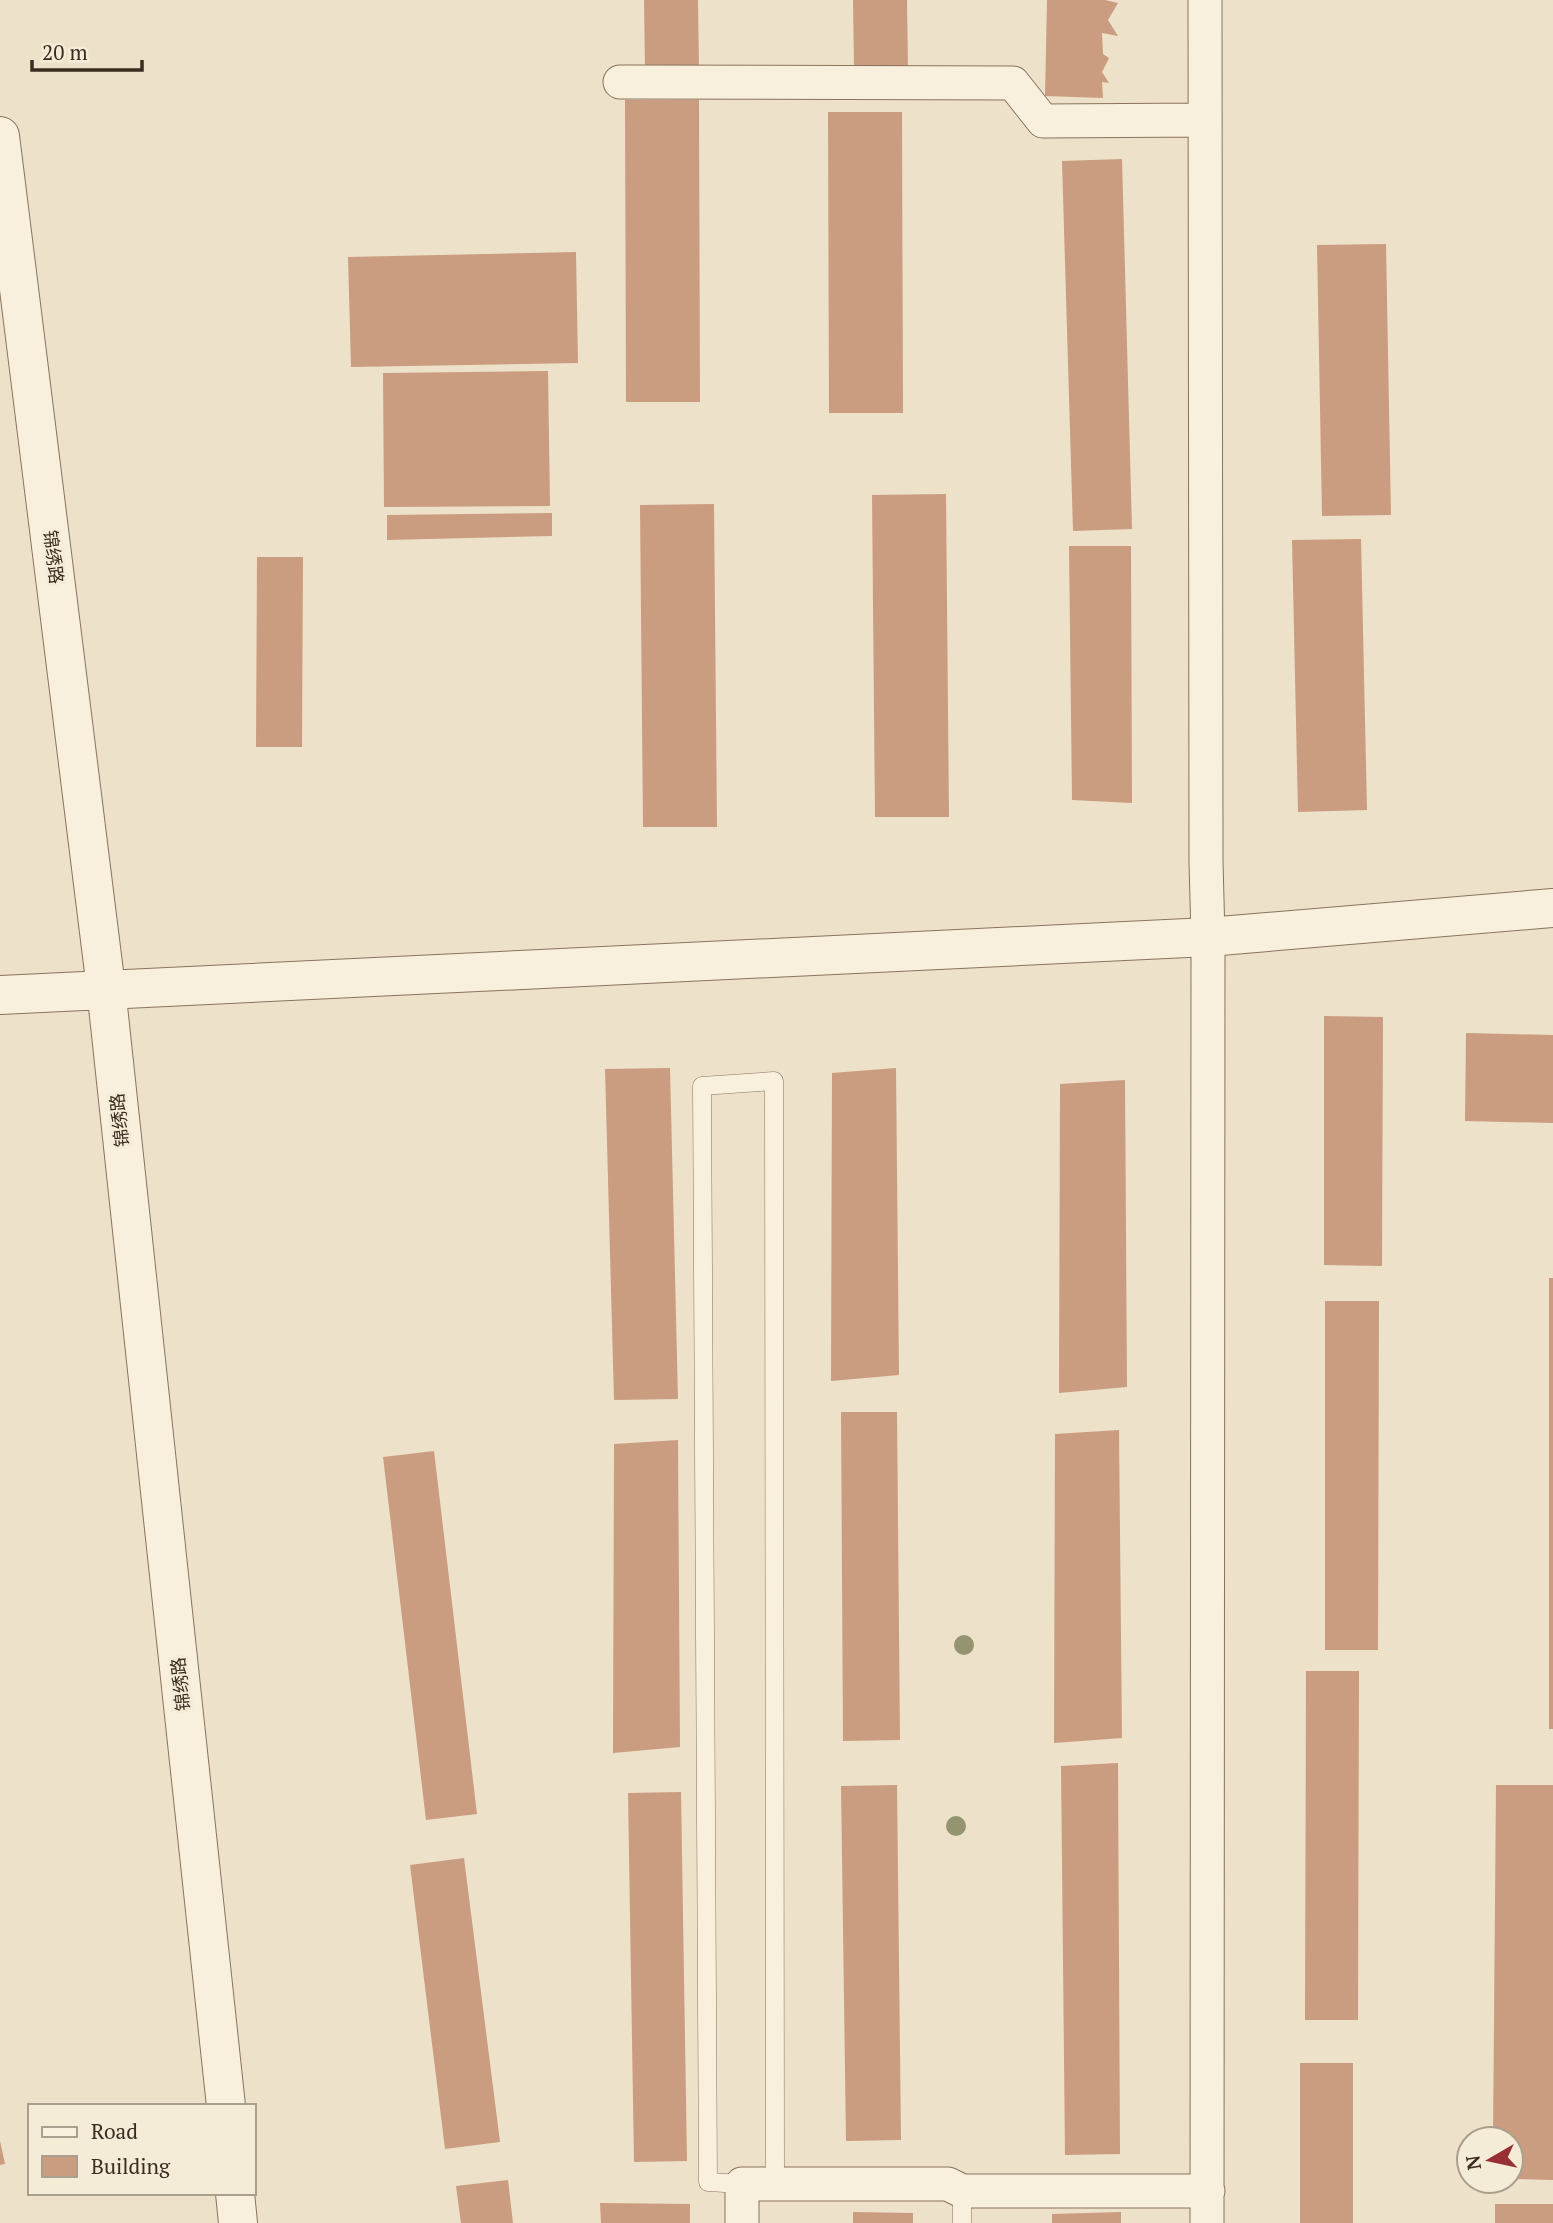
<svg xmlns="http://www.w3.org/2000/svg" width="1553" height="2223" viewBox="0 0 1553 2223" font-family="'PT Serif','Noto Sans SC',serif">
  <rect width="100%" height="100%" fill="#ede1c9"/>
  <path fill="#ca9c80" d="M 644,0 L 698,0 L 699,70 L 645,71 Z
    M 853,0 L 907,0 L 908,69 L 854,69 Z
    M 1047,0 L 1105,0 L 1118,3 L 1108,20 L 1118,36 L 1102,33 L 1103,54 L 1109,58 L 1102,72 L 1109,83 L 1102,82 L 1103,98 L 1045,96 Z
    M 625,100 L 699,100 L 700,402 L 626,402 Z
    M 828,112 L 902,112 L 903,413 L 829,413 Z
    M 1122,159 L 1132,529 L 1073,531 L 1062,161 Z
    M 1386,244 L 1391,515 L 1322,516 L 1317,245 Z
    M 576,252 L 578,363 L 351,367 L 348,257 Z
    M 548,371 L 550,506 L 384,507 L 383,373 Z
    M 946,494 L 949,817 L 875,817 L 872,495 Z
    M 714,504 L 717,827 L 643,827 L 640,505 Z
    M 552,513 L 552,536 L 387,540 L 387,515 Z
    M 1361,539 L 1367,810 L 1298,812 L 1292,540 Z
    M 1069,546 L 1131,546 L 1132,803 L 1072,800 Z
    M 257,557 L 303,557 L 302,747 L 256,747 Z
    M 1324,1016 L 1383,1017 L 1382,1266 L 1324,1265 Z
    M 1466,1033 L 1553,1035 L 1553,1123 L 1465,1121 Z
    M 670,1068 L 678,1399 L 614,1400 L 605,1069 Z
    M 896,1068 L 899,1375 L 831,1381 L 832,1073 Z
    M 1125,1080 L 1127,1387 L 1059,1393 L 1060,1084 Z
    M 1549,1278 L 1553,1278 L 1553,1729 L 1549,1729 Z
    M 1325,1301 L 1379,1301 L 1378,1650 L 1325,1650 Z
    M 841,1412 L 897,1412 L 900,1740 L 843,1741 Z
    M 1119,1430 L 1122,1738 L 1054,1743 L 1055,1434 Z
    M 678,1440 L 680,1747 L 613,1753 L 614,1444 Z
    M 434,1451 L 477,1814 L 426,1820 L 383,1457 Z
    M 1306,1671 L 1359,1671 L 1358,2020 L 1305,2020 Z
    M 1118,1763 L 1120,2154 L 1065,2155 L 1061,1766 Z
    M 897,1785 L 901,2140 L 846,2141 L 841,1786 Z
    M 1496,1785 L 1553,1785 L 1553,2180 L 1511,2179 L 1511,2139 L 1493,2139 Z
    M 681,1792 L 687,2161 L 634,2162 L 628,1793 Z
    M 464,1858 L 500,2142 L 445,2149 L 410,1865 Z
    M 1300,2063 L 1353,2063 L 1353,2223 L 1300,2223 Z
    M 0,2141 L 5,2164 L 0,2165 Z
    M 508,2180 L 513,2223 L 461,2223 L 456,2186 Z
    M 600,2203 L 690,2204 L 690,2223 L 601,2223 Z
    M 1495,2204 L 1553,2204 L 1553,2223 L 1495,2223 Z
    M 853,2212 L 913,2213 L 913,2223 L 853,2223 Z
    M 1121,2212 L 1121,2223 L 1052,2223 L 1052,2214 Z"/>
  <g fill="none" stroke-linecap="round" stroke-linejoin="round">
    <g stroke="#89735e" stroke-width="19">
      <path id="service" d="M 742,2184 L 708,2182 L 702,1086 L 774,1081 L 775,2184
        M 962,2223 L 962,2191"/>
    </g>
    <g stroke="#89735e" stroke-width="35">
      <path id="minor" d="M 1205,0 L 1206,862 L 1208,937 L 1207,2223
        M 620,82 L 1013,83 L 1043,121 L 1205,120
        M 742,2223 L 742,2184 L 948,2184 L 962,2191 L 1208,2191"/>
    </g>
    <g stroke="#89735e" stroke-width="40">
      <path id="tertiary" d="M 0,136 L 106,988 L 226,2106
        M 0,995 L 1208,937 L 1553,908
        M 235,2193 L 238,2223"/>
    </g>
    <use href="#service" stroke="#f8efdc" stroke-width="18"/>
    <use href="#minor" stroke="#f8efdc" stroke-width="33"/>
    <use href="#tertiary" stroke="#f8efdc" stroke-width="38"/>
  </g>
  <g fill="#949570">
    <circle cx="964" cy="1645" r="10"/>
    <circle cx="956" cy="1826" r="10"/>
  </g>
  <g text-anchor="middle" stroke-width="6" stroke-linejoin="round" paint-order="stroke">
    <g font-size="18" fill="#3a2c21" stroke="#f5ecd8">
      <text transform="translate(53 557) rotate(83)" y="6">锦绣路</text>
      <text transform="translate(120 1120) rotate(-96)" y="6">锦绣路</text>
      <text transform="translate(181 1684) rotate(-96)" y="6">锦绣路</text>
    </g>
  </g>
  <rect x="28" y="2104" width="228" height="91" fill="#f5ecd8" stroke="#aa9f8f" stroke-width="2"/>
  <rect x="42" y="2127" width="35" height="10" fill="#f8efdc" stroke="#aa9f8f" stroke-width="2"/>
  <text x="91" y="2139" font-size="21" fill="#3a2c21">Road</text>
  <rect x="42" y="2156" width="35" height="21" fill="#ca9c80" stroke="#aa9f8f" stroke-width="2"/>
  <text x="91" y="2174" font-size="21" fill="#3a2c21">Building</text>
  <g transform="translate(1490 2160) rotate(261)"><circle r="33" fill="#f5ecd8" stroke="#aa9f8f" stroke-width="2"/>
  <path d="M0-5L12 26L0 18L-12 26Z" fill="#963034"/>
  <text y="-10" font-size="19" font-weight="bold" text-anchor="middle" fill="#3a2c21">N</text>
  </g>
  <path d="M32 60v10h110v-10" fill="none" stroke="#3a2c21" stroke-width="3.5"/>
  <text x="42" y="60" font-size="21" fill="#3a2c21" stroke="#f5ecd8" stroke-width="5" paint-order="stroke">20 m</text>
</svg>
